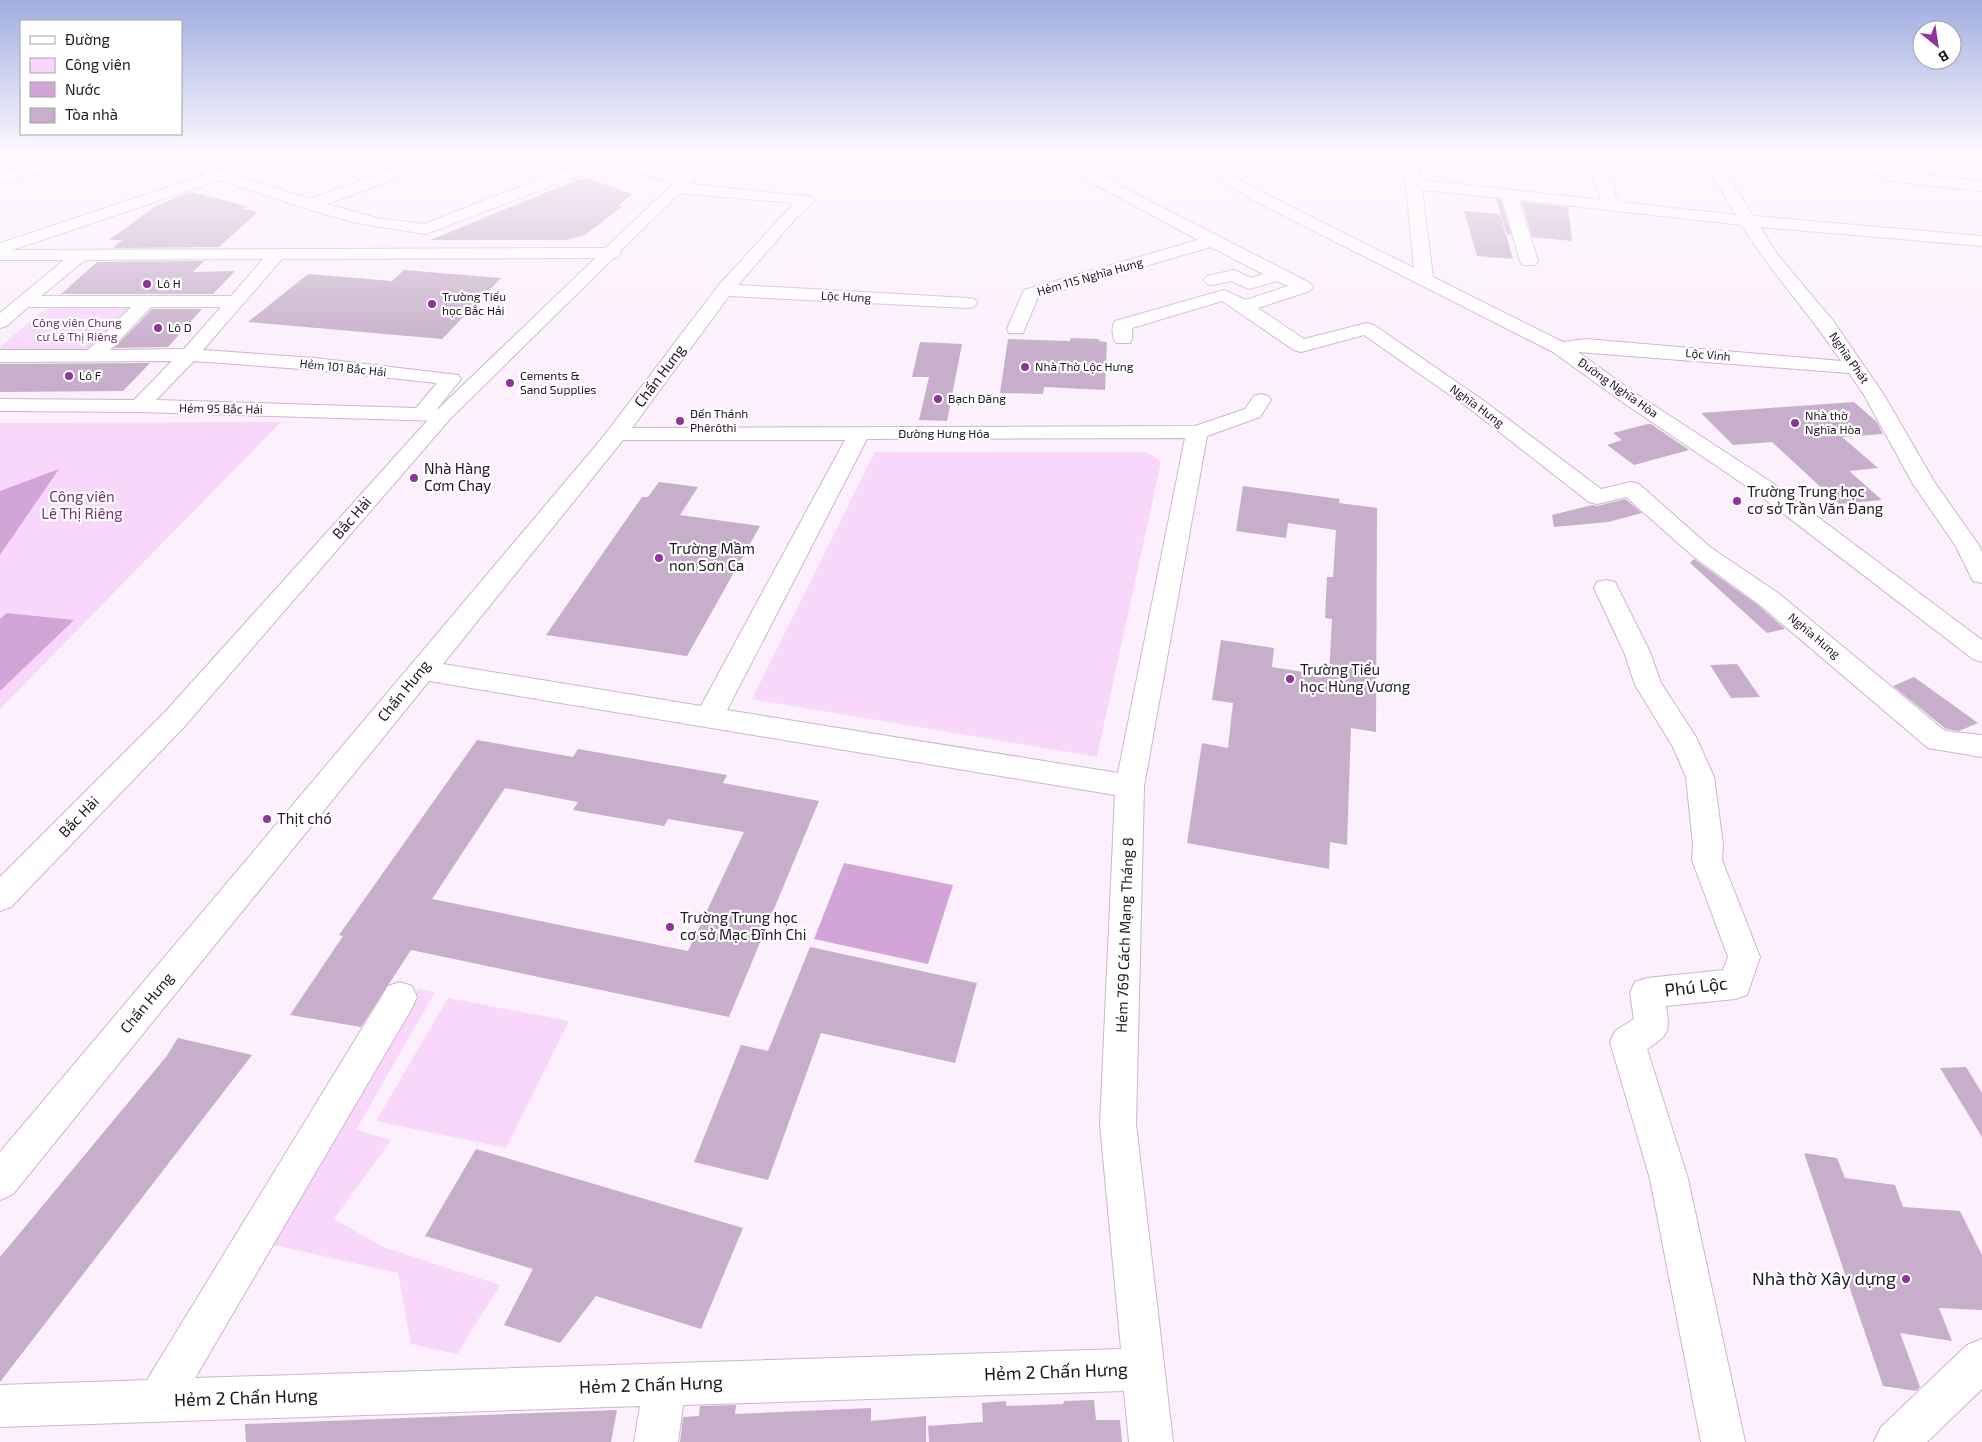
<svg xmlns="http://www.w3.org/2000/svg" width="1982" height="1442" viewBox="0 0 1982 1442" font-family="'Exo 2',sans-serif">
  <rect width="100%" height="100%" fill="#fbf0fc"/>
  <path fill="#f8d7fb" d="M 130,305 L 134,307 L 89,352 L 0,351 L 0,347 L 41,312 L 56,306 Z
    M 281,422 L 0,709 L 0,423 Z
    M 875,452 L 1147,452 L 1161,462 L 1097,757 L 752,699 Z
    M 418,989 L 435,992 L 356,1130 L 391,1140 L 334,1219 L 383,1247 L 500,1285 L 457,1354 L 411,1344 L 398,1273 L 269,1244 Z
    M 448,998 L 569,1021 L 506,1148 L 376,1121 Z"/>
  <path fill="#d2a4d7" d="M 59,469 L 0,555 L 0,491 Z
    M 7,613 L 74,620 L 0,691 L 0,619 Z
    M 844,863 L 953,885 L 928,964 L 814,939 Z"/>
  <path fill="#c7aeca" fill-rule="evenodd" d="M 588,178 L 632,194 L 618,206 L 623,206 L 585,235 L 566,240 L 430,240 L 577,180 Z
    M 191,192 L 247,206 L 243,209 L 258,212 L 219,247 L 113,248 L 122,240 L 109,240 L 157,205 Z
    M 1496,199 L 1501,200 L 1511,235 L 1507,234 Z
    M 1522,202 L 1568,207 L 1572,241 L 1532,237 Z
    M 1464,211 L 1500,214 L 1513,259 L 1477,256 Z
    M 204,261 L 193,272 L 235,271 L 213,294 L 61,294 L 97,262 Z
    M 404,270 L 501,278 L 442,339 L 248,322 L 308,274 L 392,281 Z
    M 152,309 L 202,309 L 168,347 L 114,348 Z
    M 1071,338 L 1099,339 L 1099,341 L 1107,342 L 1105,390 L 1044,387 L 1043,394 L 1000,393 L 1008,339 L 1070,341 Z
    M 920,342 L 962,344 L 947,421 L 919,420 L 929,377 L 912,377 Z
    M 150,363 L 123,391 L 0,392 L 0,364 Z
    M 1854,402 L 1877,422 L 1883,434 L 1842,437 L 1878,468 L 1849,471 L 1882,500 L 1839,504 L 1772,442 L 1733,445 L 1701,413 Z
    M 1648,424 L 1651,424 L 1689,450 L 1634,465 L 1607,445 L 1622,440 L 1613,433 Z
    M 659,482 L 698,487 L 680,515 L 760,526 L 687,656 L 546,635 L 642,497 L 648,497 Z
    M 1243,486 L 1340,499 L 1339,503 L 1377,508 L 1376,732 L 1351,728 L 1347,845 L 1330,842 L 1329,869 L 1187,843 L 1202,743 L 1228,748 L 1233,703 L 1212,700 L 1221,640 L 1274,648 L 1272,667 L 1329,676 L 1332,619 L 1325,618 L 1327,577 L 1333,577 L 1336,530 L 1288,523 L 1286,538 L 1236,531 Z
    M 1625,499 L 1642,513 L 1608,522 L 1554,527 L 1552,515 L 1592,505 L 1597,506 Z
    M 1694,559 L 1759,606 L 1785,629 L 1767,633 L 1690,563 Z
    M 1737,664 L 1760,697 L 1731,698 L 1710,665 Z
    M 1914,677 L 1978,723 L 1959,731 L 1946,729 L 1893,686 Z
    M 477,740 L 573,757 L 578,749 L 727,775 L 723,783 L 819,801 L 729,1017 L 411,950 L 361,1027 L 290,1015 L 343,936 L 339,935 ZM 505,788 L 578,802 L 573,810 L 664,826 L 668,819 L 744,832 L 688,951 L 432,899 Z
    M 810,947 L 977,983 L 955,1063 L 821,1033 L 768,1180 L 694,1162 L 741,1045 L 768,1051 Z
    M 178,1038 L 252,1055 L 0,1382 L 0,1257 L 166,1057 Z
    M 1966,1067 L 1982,1093 L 1982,1137 L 1940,1068 Z
    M 476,1149 L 743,1228 L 701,1329 L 596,1296 L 560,1343 L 504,1325 L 533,1269 L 425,1236 Z
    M 1804,1153 L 1837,1158 L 1845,1178 L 1895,1185 L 1903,1207 L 1960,1211 L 1982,1255 L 1982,1310 L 1939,1308 L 1952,1341 L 1900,1333 L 1920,1387 L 1916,1391 L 1883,1386 Z
    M 1094,1400 L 1096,1420 L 1120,1420 L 1122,1442 L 929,1442 L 928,1426 L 983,1422 L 982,1403 L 1006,1401 L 1006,1406 L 1063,1404 L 1064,1401 Z
    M 736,1405 L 735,1414 L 871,1408 L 871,1421 L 926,1416 L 926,1442 L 680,1442 L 683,1417 L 699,1416 L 700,1406 Z
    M 617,1410 L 611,1442 L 246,1442 L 245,1424 Z"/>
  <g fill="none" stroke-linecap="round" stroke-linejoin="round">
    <g stroke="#ceb5d1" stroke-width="2">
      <path id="minor" d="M 148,150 L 168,150 L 220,170 L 281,150 L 303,150 L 301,153 L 235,175 L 310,199 L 446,150 L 467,150 L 465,153 L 327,204 L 377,218 L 424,224 L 594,158 L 596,154 C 609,151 622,150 636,150 L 622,158 L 691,178 L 694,181 L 691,184 L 813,197 L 815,200 L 796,218 L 738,285 L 968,298 L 974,299 L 977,303 L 974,307 L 968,308 L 729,296 L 632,428 L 1195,426 L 1245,409 L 1254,396 L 1261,394 L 1268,396 L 1271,400 L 1260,417 L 1207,436 L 1144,786 L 1136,1124 L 1173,1442 L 1129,1442 L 1124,1391 L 683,1405 L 678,1442 L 634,1442 L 640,1406 L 0,1427 L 0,1385 L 147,1380 L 388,986 L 400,982 L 412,986 L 417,997 L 412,1008 L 195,1378 L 1121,1349 L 1100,1124 L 1115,795 L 429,681 L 13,1194 L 0,1200 L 0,1152 L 603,437 L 718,286 L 794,203 L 679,193 L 671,188 L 678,184 L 608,164 L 426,234 L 356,223 L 304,208 L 220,180 L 12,250 L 612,248 L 618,249 L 621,253 L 618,257 L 612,258 L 282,259 L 203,350 L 315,358 L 458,375 L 461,379 L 437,409 L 448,411 L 451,415 L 448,419 L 441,421 L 139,412 L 0,411 L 0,399 L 134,400 L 172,361 L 0,362 L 0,350 L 88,350 L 131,307 L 28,307 L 7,326 L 0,328 L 0,313 L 64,260 L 0,260 L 0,243 L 205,175 L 150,153 ZM 263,259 L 231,296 L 41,296 L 85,260 ZM 151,307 L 221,307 L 184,349 L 110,350 ZM 194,361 L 315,370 L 437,383 L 416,408 L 156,400 ZM 1185,438 L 1118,773 L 727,710 L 867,439 ZM 623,440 L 845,440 L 701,706 L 443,664 Z
        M 1399,150 L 1413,150 L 1421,180 L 1601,200 L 1585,150 L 1599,150 L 1618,202 L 1736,215 L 1697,150 L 1711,150 L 1753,216 L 1982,236 L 1982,246 L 1760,227 L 1777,254 L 1834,322 L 1884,395 L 1935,483 L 1978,544 L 1982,552 L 1982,583 L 1973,581 L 1955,545 L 1913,484 L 1864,395 L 1849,373 L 1578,352 L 1632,391 L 1771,482 L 1982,640 L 1982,662 L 1973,659 L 1755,492 L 1618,399 L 1553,352 L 1251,199 L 1214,175 L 1222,170 L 1227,172 L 1263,193 L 1414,268 L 1406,184 ZM 1422,190 L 1502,198 L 1520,261 L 1523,265 L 1535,265 L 1538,261 L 1519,200 L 1742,225 C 1771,273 1810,314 1841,361 L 1586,339 L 1563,342 L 1433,277 Z
        M 1818,152 L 1861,157 L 1894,172 L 1982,181 L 1982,191 L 1891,181 L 1853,164 L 1813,159 L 1811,156 L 1813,153 Z
        M 1085,168 L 1310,283 L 1313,287 L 1310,291 L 1258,308 L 1304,339 L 1367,323 L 1374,325 L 1484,401 L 1601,489 L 1631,482 L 1639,484 L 1710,547 L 1778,593 L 1945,731 L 1982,735 L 1982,757 L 1928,748 L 1760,605 L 1694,557 L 1626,497 L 1597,504 L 1589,502 L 1470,409 L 1364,335 L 1301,352 L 1294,350 L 1222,301 L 1132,328 L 1132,339 L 1130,343 L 1116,343 C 1112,337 1111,327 1115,321 L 1224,290 L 1246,300 L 1288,286 L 1277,281 L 1249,289 L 1231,281 L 1213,285 L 1207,284 L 1204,280 L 1207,276 L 1234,270 L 1251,278 L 1263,274 L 1211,247 L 1038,297 L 1023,333 L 1009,333 L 1007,329 L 1024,290 L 1198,240 L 1080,176 L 1077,173 Z
        M 1606,580 L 1615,582 L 1650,652 L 1661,683 L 1696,737 L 1714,777 L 1723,845 L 1722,860 L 1760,957 L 1747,995 L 1735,999 L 1666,1006 C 1670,1032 1669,1035 1647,1049 L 1688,1179 L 1745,1442 L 1701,1442 L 1650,1179 L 1610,1042 L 1615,1031 L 1634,1019 L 1630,993 L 1635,982 L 1647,978 L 1723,970 L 1728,957 L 1692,860 L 1693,845 L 1686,777 L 1673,747 L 1635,685 L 1624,652 L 1594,588 L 1597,582 Z"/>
    </g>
    <g stroke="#ceb5d1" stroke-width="2">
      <path id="tertiary" d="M 80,150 L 103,150 L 101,153 L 0,184 L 0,174 Z
        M 708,150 L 723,150 L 450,419 L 185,726 L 11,907 L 0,911 L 0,877 L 165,712 L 436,411 Z
        M 1982,1339 L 1982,1389 L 1927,1442 L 1874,1442 L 1881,1427 L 1967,1345 Z"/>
    </g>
    <use href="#minor" fill="#fff" fill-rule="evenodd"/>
    <use href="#tertiary" fill="#fff" fill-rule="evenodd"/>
  </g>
  <linearGradient id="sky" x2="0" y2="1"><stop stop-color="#9faee1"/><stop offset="0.43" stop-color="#fdf8fe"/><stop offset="1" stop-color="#fdf8fe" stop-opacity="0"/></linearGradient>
  <rect width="1982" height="352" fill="url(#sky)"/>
  <g fill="#90339c" stroke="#fff" stroke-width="2">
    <circle cx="147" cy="284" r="5"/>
    <circle cx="432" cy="304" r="5"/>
    <circle cx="158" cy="328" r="5"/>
    <circle cx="1025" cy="367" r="5"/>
    <circle cx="69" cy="376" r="5"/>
    <circle cx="510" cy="383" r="5"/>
    <circle cx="938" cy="399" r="5"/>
    <circle cx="680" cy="421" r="5"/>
    <circle cx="1795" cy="423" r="5"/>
    <circle cx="414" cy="478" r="5"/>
    <circle cx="1737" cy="501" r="5"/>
    <circle cx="659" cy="558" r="5"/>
    <circle cx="1290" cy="679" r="5"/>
    <circle cx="267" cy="819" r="5"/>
    <circle cx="670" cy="927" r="5"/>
    <circle cx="1906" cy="1279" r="5"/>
  </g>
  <g text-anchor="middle" stroke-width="4.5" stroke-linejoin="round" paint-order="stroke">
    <g font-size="12" fill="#211722" stroke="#fff">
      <text transform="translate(1090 277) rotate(-16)" y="4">Hẻm 115 Nghĩa Hưng</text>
      <text transform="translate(846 297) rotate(3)" y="4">Lộc Hưng</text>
      <text transform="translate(1708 355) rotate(5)" y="4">Lộc Vinh</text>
      <text transform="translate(1849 358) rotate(55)" y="4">Nghĩa Phát</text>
      <text transform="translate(343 368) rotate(6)" y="4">Hẻm 101 Bắc Hải</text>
      <text transform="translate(1618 388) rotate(35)" y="4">Đường Nghĩa Hòa</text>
      <text transform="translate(1477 406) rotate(36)" y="4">Nghĩa Hưng</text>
      <text transform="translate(221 409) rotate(1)" y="4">Hẻm 95 Bắc Hải</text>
      <text x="944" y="438">Đường Hưng Hóa</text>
      <text transform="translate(1814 636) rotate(40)" y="4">Nghĩa Hưng</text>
    </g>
    <g font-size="12" fill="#211722" stroke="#fff" text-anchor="start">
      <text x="157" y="288">Lô H</text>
      <text x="442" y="301">Trường Tiểu<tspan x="442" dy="14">học Bắc Hải</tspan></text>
      <text x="168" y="332">Lô D</text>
      <text x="1035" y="371">Nhà Thờ Lộc Hưng</text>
      <text x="79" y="380">Lô F</text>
      <text x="520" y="380">Cements &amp;<tspan x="520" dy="14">Sand Supplies</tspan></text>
      <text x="948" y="403">Bạch Đăng</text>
      <text x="690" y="418">Đến Thánh<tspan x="690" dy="14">Phêrôthi</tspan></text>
      <text x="1805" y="420">Nhà thờ<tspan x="1805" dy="14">Nghĩa Hòa</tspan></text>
    </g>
    <g font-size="12" fill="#6e3775" stroke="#fff">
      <text x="77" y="327">Công viên Chung<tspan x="77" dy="14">cư Lê Thị Riêng</tspan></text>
    </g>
    <g font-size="15" fill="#211722" stroke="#fff">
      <text transform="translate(660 376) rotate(-53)" y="5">Chấn Hưng</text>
      <text transform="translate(352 518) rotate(-49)" y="5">Bắc Hải</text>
      <text transform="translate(404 691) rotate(-51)" y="5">Chấn Hưng</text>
      <text transform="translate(79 817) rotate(-46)" y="5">Bắc Hải</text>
      <text transform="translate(1125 935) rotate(-88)" y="5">Hẻm 769 Cách Mạng Tháng 8</text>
      <text transform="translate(147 1003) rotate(-50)" y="5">Chấn Hưng</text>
    </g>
    <g font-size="15" fill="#211722" stroke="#fff" text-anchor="start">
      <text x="424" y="474">Nhà Hàng<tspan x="424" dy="17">Cơm Chay</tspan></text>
      <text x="1747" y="497">Trường Trung học<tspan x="1747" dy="17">cơ sở Trần Văn Đang</tspan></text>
      <text x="669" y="554">Trường Mầm<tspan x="669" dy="17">non Sơn Ca</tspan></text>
      <text x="1300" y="675">Trường Tiểu<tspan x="1300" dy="17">học Hùng Vương</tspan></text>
      <text x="277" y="824">Thịt chó</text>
      <text x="680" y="923">Trường Trung học<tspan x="680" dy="17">cơ sở Mạc Đĩnh Chi</tspan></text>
    </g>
    <g font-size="15" fill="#6e3775" stroke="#fff">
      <text x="82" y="502">Công viên<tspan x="82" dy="17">Lê Thị Riêng</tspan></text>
    </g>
    <g font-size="18" fill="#211722" stroke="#fff">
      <text transform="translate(1696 987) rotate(-7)" y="6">Phú Lộc</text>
      <text transform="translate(1056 1372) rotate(-2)" y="6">Hẻm 2 Chấn Hưng</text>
      <text transform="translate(651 1385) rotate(-2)" y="6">Hẻm 2 Chấn Hưng</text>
      <text transform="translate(246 1398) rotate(-2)" y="6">Hẻm 2 Chấn Hưng</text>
    </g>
    <g font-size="18" fill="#211722" stroke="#fff" text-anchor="end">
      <text x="1896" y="1285">Nhà thờ Xây dựng</text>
    </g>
  </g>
  <rect x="20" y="20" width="162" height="115" fill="#ffffff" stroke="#a6a2a7"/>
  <rect x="30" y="36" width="25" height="8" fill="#ffffff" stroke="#a6a2a7"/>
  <text x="65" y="45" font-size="15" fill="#211722">Đường</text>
  <rect x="30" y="58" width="25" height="15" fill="#f8d7fb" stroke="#a6a2a7"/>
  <text x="65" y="70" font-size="15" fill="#211722">Công viên</text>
  <rect x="30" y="82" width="25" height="15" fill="#d2a4d7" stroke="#a6a2a7"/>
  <text x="65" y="95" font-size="15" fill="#211722">Nước</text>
  <rect x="30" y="108" width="25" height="15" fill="#c7aeca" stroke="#a6a2a7"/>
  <text x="65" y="120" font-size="15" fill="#211722">Tòa nhà</text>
  <g transform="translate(1937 45) rotate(150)"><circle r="24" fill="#ffffff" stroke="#a6a2a7"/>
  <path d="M0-4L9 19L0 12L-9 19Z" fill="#90339c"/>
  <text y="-8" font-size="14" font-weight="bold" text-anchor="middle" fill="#211722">B</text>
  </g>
</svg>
